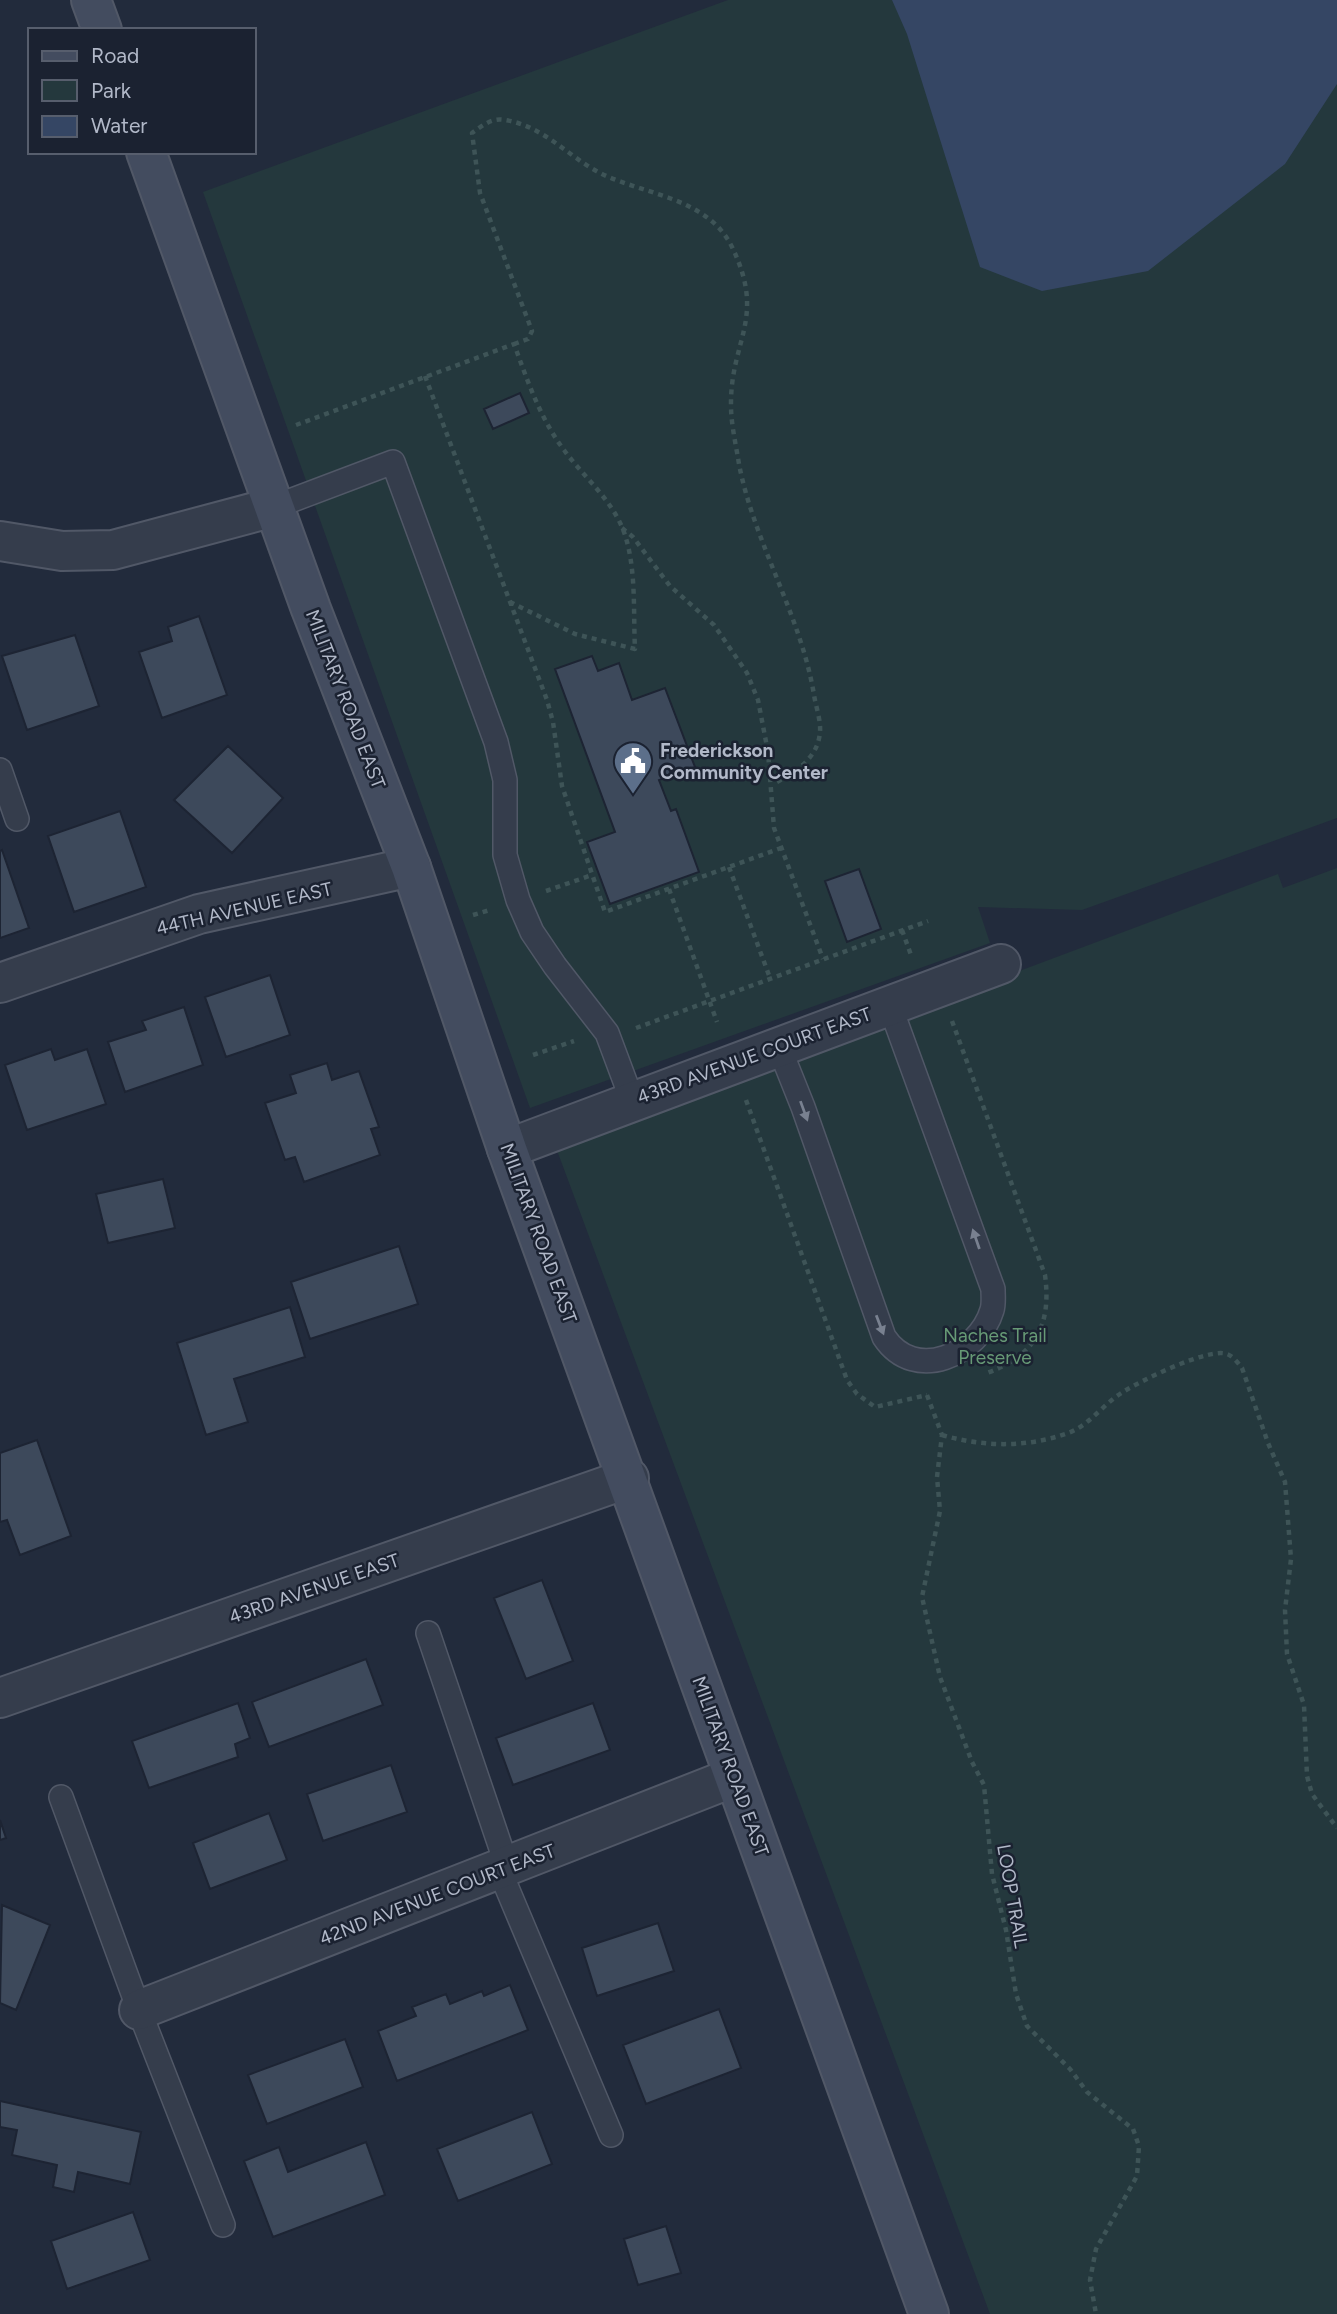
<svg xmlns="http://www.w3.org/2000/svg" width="1337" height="2314" viewBox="0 0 1337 2314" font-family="Figtree,sans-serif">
  <rect width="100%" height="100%" fill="#222b3c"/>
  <path fill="#24383d" d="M 728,0 L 1337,0 L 1337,818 L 1082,910 L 978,907 L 990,943 L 530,1108 L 203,192 Z
    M 1337,868 L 1337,2314 L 990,2314 L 555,1145 L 1278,874 L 1283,888 Z"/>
  <path fill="#354664" d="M 892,0 L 1337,0 L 1337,84 L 1285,164 L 1148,271 L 1042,291 L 980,267 L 907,34 Z"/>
  <path fill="#3d495b" stroke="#1d2433" stroke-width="2" d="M 520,393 L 529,413 L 493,429 L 484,409 Z
    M 199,616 L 227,695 L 162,718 L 139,652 L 172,641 L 168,627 Z
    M 75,635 L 99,706 L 27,730 L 2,656 Z
    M 592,656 L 598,671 L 619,663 L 632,700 L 665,688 L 695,767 L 659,780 L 671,811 L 676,809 L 699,872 L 610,904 L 587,842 L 615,832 L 555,669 Z
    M 228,746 L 283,798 L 232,853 L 174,800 Z
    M 120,811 L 146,887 L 74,912 L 48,836 Z
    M 2,850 L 29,928 L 0,938 L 0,851 Z
    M 859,869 L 881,929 L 847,942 L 825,881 Z
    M 270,975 L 290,1035 L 226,1057 L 205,997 Z
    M 184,1007 L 203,1065 L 125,1092 L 108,1042 L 146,1030 L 142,1021 Z
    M 51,1049 L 55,1060 L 87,1049 L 106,1104 L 27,1130 L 5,1065 Z
    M 327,1063 L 332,1080 L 359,1071 L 379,1127 L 371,1129 L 380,1155 L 304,1182 L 295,1157 L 285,1160 L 265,1103 L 296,1093 L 290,1075 Z
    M 163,1179 L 175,1228 L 108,1243 L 96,1194 Z
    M 399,1246 L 418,1304 L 310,1339 L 291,1282 Z
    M 290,1307 L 305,1357 L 234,1379 L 248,1422 L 206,1435 L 177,1343 Z
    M 37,1440 L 71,1536 L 20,1555 L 7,1520 L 0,1522 L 0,1453 Z
    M 542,1580 L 573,1661 L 526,1679 L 494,1598 Z
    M 366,1659 L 383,1705 L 269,1747 L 252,1702 Z
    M 238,1703 L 250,1738 L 235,1744 L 238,1757 L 149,1788 L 132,1741 Z
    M 593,1703 L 610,1750 L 513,1785 L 496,1738 Z
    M 391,1765 L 407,1812 L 323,1841 L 307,1794 Z
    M 269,1813 L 287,1860 L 210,1889 L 193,1843 Z
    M 0,1820 L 6,1838 L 0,1840 Z
    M 2,1905 L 50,1925 L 16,2010 L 0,2003 Z
    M 658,1923 L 674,1971 L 597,1996 L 582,1948 Z
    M 510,1985 L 528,2030 L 397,2081 L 378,2031 L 416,2016 L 412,2007 L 446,1994 L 450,2004 L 482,1991 L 484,1996 Z
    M 719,2009 L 741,2068 L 646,2104 L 623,2045 Z
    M 345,2039 L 363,2087 L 267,2124 L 248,2075 Z
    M 0,2101 L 141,2132 L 130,2184 L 78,2172 L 74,2192 L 53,2187 L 57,2165 L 12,2155 L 17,2130 L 0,2127 Z
    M 532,2112 L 552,2164 L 458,2201 L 437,2149 Z
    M 366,2142 L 385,2195 L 273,2237 L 244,2161 L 279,2147 L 288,2172 Z
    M 133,2212 L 150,2260 L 67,2289 L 51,2241 Z
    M 666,2226 L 681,2273 L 638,2285 L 624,2239 Z"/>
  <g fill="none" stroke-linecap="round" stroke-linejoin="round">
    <g stroke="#515867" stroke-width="26">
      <path id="lane" d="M 274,507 L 393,462 L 496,742 L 505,780 L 505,855 L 518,900 L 532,932 L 555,966 L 607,1033 L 632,1100
        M 0,770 L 17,819
        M 779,1047 L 803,1107 L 884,1337 C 915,1384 979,1354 992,1310 C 994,1304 993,1296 993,1289 L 890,1006
        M 428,1633 L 507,1866
        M 61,1797 L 139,2010 L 223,2225
        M 499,1869 L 611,2135"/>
    </g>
    <g stroke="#515867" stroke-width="42">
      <path id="street" d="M 0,541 L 62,551 L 113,550 L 274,507
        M 0,983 L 199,914 L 411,867
        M 507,1149 L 1001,964
        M 0,1698 L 629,1478
        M 139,2010 L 734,1777"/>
    </g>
    <g stroke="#515867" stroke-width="42">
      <path id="secondary" d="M 91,0 L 102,30
        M 146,152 L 311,609 L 411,867 L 507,1149 L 929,2314"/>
    </g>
    <path stroke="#3e5457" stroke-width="4.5" stroke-dasharray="5 5" stroke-linecap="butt" d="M 514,344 L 528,339 L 532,331 L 480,193 L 472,133 C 482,126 492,117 505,120 C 544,126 568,157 602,174 C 646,195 708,198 732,247 C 767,319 730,340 731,406 C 731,424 736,445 739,464 C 754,543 801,615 814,695 C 816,707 821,721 820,732 C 818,759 794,773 773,784
      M 425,376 L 547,700 L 553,722 L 562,786 L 605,912 L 781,848
      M 296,425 L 514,344 C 528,382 540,418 564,450 C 583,476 609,497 622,527 C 637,563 633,611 635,649 L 575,634 L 510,602
      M 622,528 L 633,537 L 670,586 L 714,625 L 747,673 L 758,700 L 768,752 L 774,828 L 823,959
      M 729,867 L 770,978
      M 669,889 L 717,1022
      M 546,891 L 592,875
      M 473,915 L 490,910
      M 902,930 L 911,955
      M 952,1021 L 1045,1275 C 1052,1327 1034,1357 984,1374
      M 636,1028 L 928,921
      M 533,1055 L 574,1041
      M 746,1100 L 847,1380 L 857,1394 L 875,1407 L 927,1395
      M 927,1395 L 942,1435 L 937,1477 L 940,1511 L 922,1597 L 940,1677 L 972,1762 L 984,1785 L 992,1874 L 1006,1930 L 1016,1994 L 1027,2026 L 1070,2069 L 1087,2092 L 1133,2129 L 1139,2146 L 1137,2176 L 1096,2249 L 1090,2280 L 1096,2314
      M 942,1435 C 984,1447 1026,1448 1068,1433 C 1090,1425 1103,1404 1123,1392 C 1140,1381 1209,1347 1227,1354 C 1233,1356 1238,1363 1242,1368 L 1268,1443 L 1285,1482 L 1291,1559 L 1285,1610 L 1287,1654 L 1304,1705 L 1307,1776 L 1312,1794 L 1337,1828"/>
    <use href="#lane" stroke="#353d4c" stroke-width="23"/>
    <use href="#street" stroke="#353d4c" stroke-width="38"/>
    <use href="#secondary" stroke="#434c5f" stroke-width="38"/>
  </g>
  <defs><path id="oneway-solid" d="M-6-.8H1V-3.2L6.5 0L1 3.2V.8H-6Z" transform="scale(1.75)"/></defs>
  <g fill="#798190">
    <use href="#oneway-solid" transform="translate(804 1111) rotate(70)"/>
    <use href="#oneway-solid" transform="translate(976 1239) rotate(-109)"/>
    <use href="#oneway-solid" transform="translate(880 1325) rotate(69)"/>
  </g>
  <defs>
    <g id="civic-pin" transform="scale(2.0125)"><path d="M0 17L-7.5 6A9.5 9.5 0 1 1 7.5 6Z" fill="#5c6f8a" stroke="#1b2231"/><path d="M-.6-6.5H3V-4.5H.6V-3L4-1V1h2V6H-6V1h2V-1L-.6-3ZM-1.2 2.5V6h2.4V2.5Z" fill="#fff"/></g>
  </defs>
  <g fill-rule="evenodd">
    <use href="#civic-pin" x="633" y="761"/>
  </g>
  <g text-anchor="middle" stroke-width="5" stroke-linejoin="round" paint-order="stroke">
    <g font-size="19" fill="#b1b8c8" stroke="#1b2231">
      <text transform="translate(346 699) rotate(69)" y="7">MILITARY ROAD EAST</text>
      <text transform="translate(244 908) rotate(-13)" y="7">44TH AVENUE EAST</text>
      <text transform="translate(754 1055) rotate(-20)" y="7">43RD AVENUE COURT EAST</text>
      <text transform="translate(539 1233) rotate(70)" y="7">MILITARY ROAD EAST</text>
      <text transform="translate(314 1588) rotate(-19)" y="7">43RD AVENUE EAST</text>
      <text transform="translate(731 1766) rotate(70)" y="7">MILITARY ROAD EAST</text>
      <text transform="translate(437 1894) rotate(-21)" y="7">42ND AVENUE COURT EAST</text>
      <text transform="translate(1013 1896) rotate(80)" y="7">LOOP TRAIL</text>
    </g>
    <g font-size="19" font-weight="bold" fill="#b1b8c8" stroke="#1b2231" text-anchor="start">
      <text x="660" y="757">Frederickson<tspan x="660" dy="22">Community Center</tspan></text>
    </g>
    <g font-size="19" fill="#679a76" stroke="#1b2231">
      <text x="995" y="1342">Naches Trail<tspan x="995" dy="22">Preserve</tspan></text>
    </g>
  </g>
  <rect x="28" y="28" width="228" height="126" fill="#1b2231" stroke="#575e6d" stroke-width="2"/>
  <rect x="42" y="51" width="35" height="10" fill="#434c5f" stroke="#575e6d" stroke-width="2"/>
  <text x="91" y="63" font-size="21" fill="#b1b8c8">Road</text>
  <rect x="42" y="80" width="35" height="21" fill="#24383d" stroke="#575e6d" stroke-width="2"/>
  <text x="91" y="98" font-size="21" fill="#b1b8c8">Park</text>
  <rect x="42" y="116" width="35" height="21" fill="#354664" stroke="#575e6d" stroke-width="2"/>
  <text x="91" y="133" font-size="21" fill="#b1b8c8">Water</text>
</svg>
